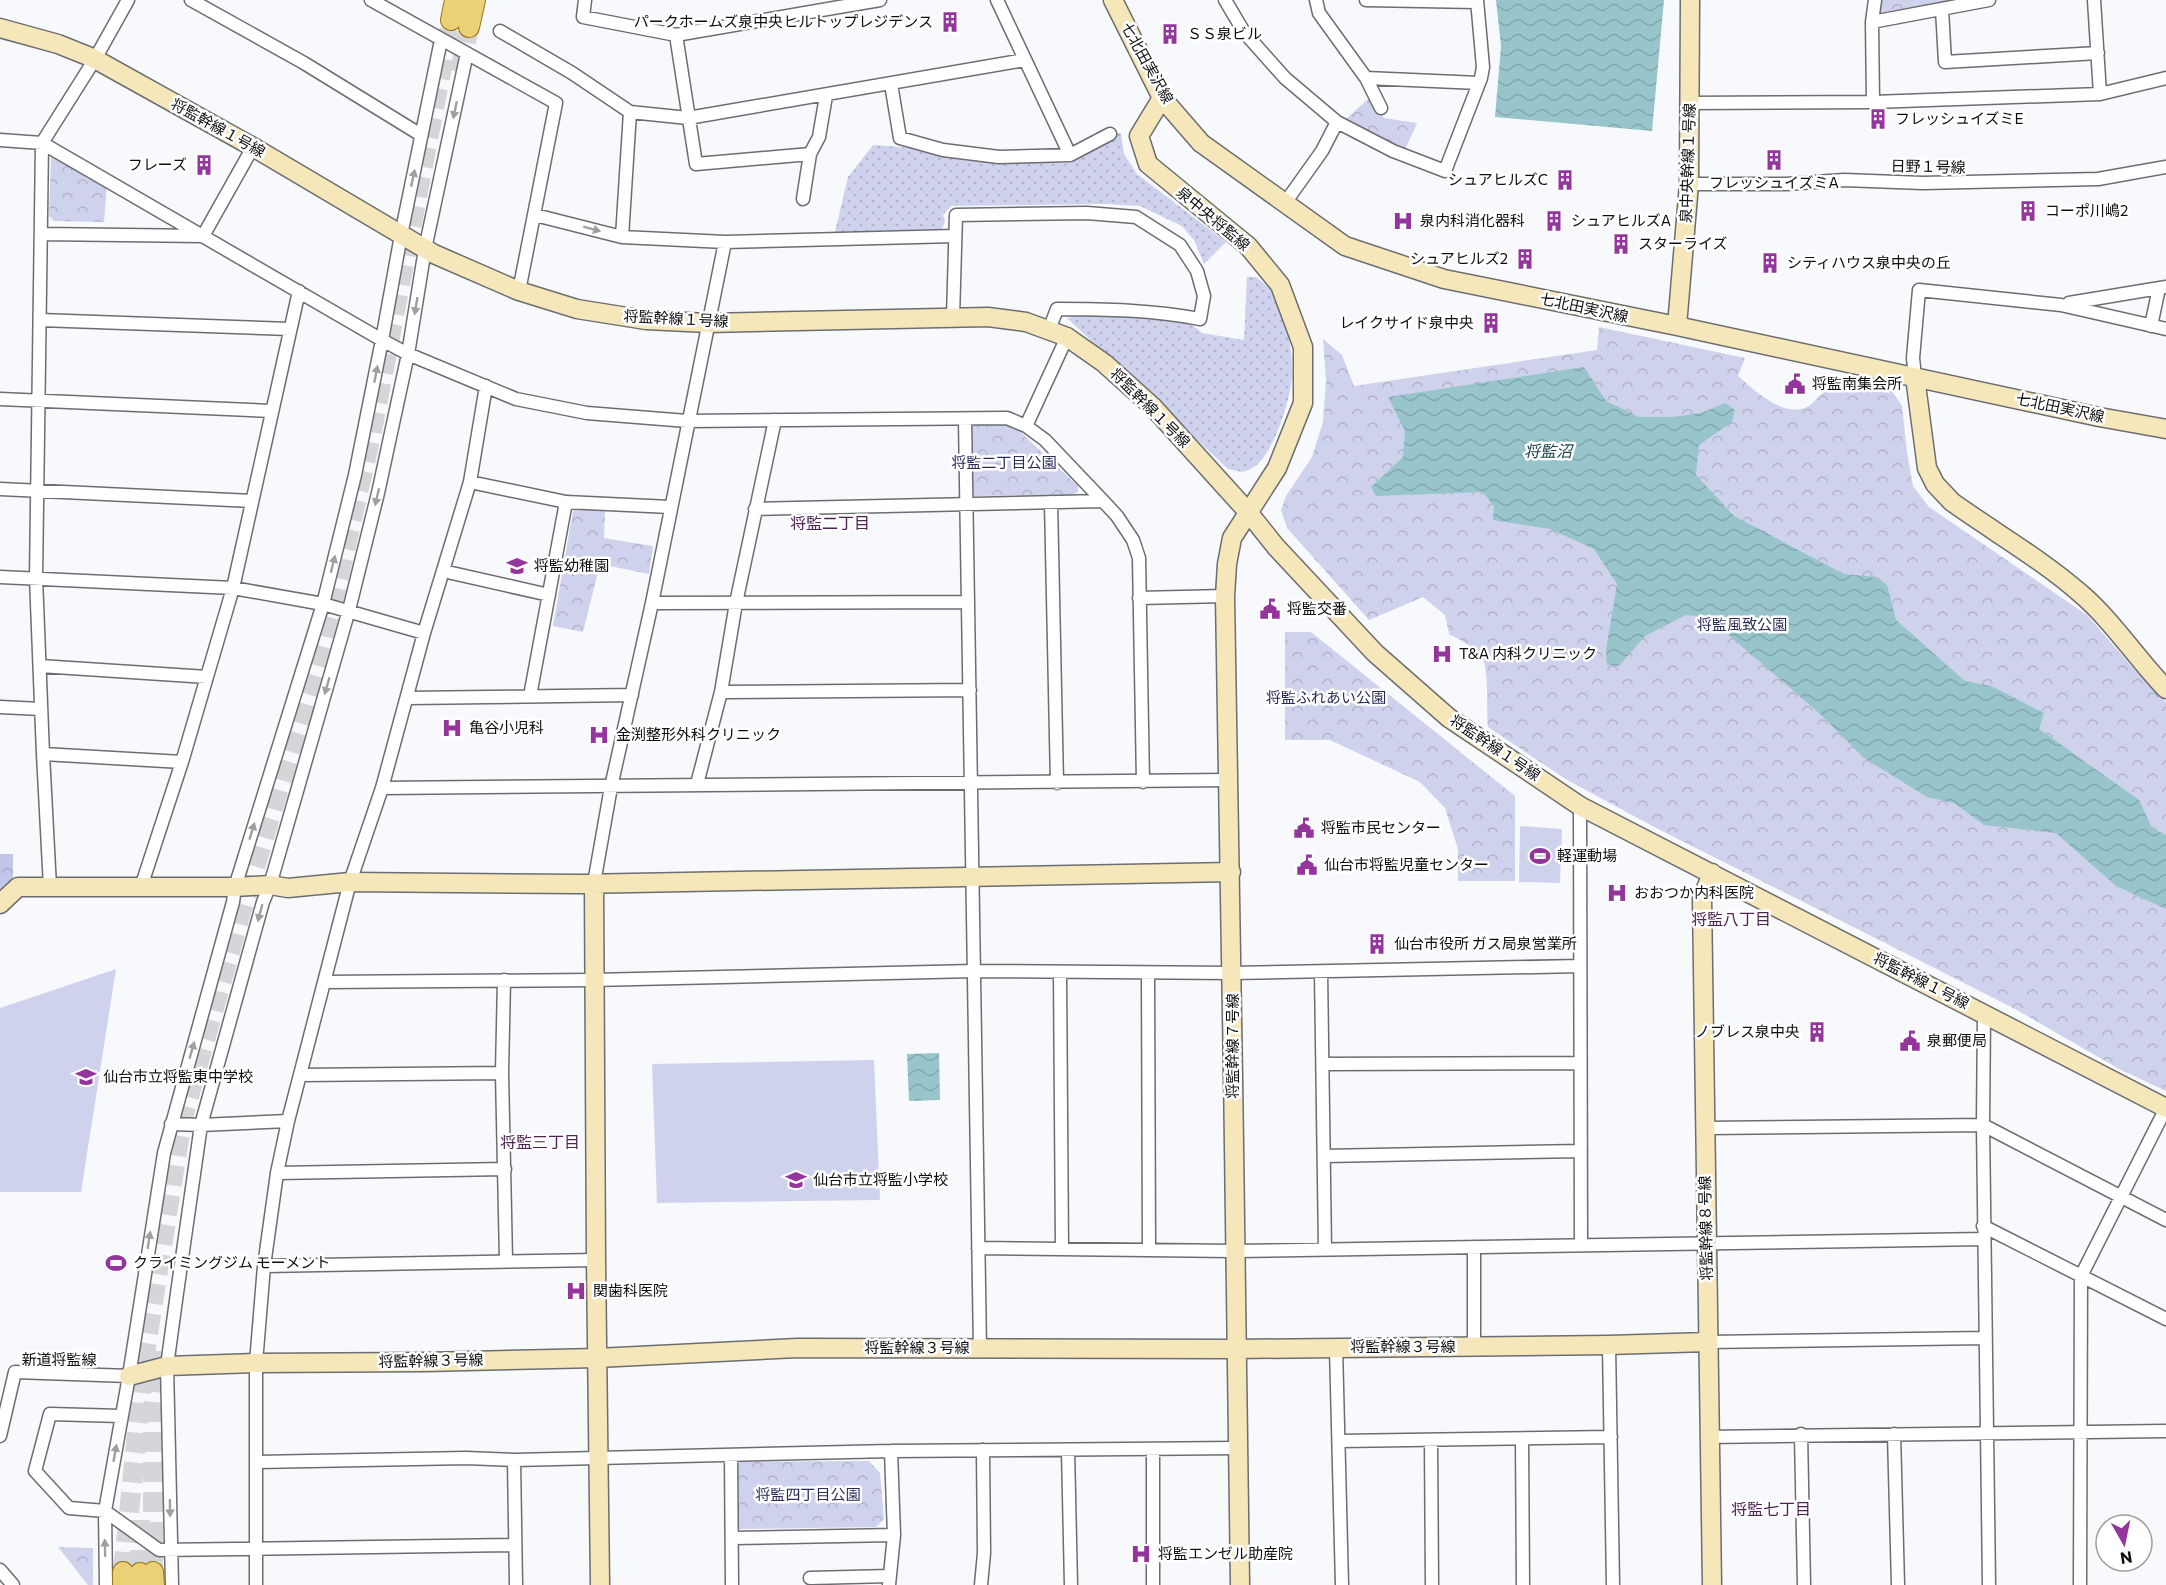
<svg xmlns="http://www.w3.org/2000/svg" width="2166" height="1585" viewBox="0 0 2166 1585" font-family="Commissioner,'Noto Sans JP',sans-serif">
  <defs>
    <pattern id="grass-dots" width="8" height="8" patternUnits="userSpaceOnUse" patternTransform="scale(1.5)"><rect width="8" height="8" fill="#cfd2ec"/><path d="M2 2h.1M6 6h.1" fill="none" stroke="#b1b3c9" stroke-width="1.8" stroke-linecap="round"/></pattern>
    <pattern id="forest-crowns" width="20" height="18" patternUnits="userSpaceOnUse" patternTransform="scale(1.5)"><rect width="20" height="18" fill="#c2c6e9"/><path d="M2 6a3 3 0 1 1 6 0M12 15a3 3 0 1 1 6 0" fill="none" stroke="#a6a9c7"/></pattern>
    <pattern id="park-crowns" width="20" height="18" patternUnits="userSpaceOnUse" patternTransform="scale(1.5)"><rect width="20" height="18" fill="#cfd2ec"/><path d="M2 6a3 3 0 1 1 6 0M12 15a3 3 0 1 1 6 0" fill="none" stroke="#b1b3c9"/></pattern>
    <pattern id="water-waves" width="16" height="10" patternUnits="userSpaceOnUse" patternTransform="scale(1.5)"><rect width="16" height="10" fill="#98c4cc"/><path d="M0 5q4-4 8 0t8 0" fill="none" stroke="#82a7ae"/></pattern>
  </defs>
  <rect width="100%" height="100%" fill="#f8f9fd"/>
  <path fill="url(#grass-dots)" d="M 1116,133 L 1121,133 L 1124,154 L 1137,174 L 1226,242 L 1204,264 L 1194,240 L 1182,226 L 1140,206 L 1104,204 L 951,206 L 943,215 L 945,221 L 942,229 L 835,232 L 848,177 L 873,145 L 915,148 L 986,161 L 1071,163 Z
    M 1247,277 L 1256,277 C 1262,282 1269,287 1273,293 C 1286,316 1293,349 1292,374 C 1292,397 1271,466 1246,471 C 1241,473 1233,470 1228,469 L 1067,318 L 1085,315 L 1139,317 L 1173,320 L 1194,326 L 1202,333 L 1244,340 Z"/>
  <path fill="url(#forest-crowns)" d="M 0,854 L 13,854 L 13,881 L 0,891 Z"/>
  <path fill="url(#park-crowns)" d="M 1878,0 L 1954,0 L 1878,13 Z
    M 1368,99 L 1384,118 L 1417,123 L 1404,152 L 1344,121 Z
    M 56,156 L 107,183 L 104,222 L 54,221 L 49,216 L 51,157 Z
    M 1599,327 L 1745,358 L 1738,376 C 1755,391 1781,416 1805,408 C 1814,404 1829,386 1837,378 L 1892,391 L 1902,406 L 1907,452 L 1913,486 L 1929,507 L 2087,615 L 2134,669 L 2166,702 L 2166,1091 L 2119,1069 L 2017,1010 L 1905,953 L 1658,829 L 1567,780 L 1488,727 C 1486,711 1490,667 1481,656 C 1473,646 1460,640 1449,634 L 1445,615 L 1423,597 L 1369,620 L 1287,528 L 1281,510 L 1286,496 L 1312,457 L 1323,422 L 1326,381 L 1323,339 L 1342,355 L 1354,386 L 1597,350 Z
    M 1002,421 L 1014,426 L 1078,486 L 1078,492 L 1072,495 L 970,496 L 969,429 L 974,422 Z
    M 578,508 L 605,511 L 604,538 L 653,546 L 649,574 L 600,564 L 583,632 L 553,626 L 573,511 Z
    M 1285,632 L 1311,632 L 1515,796 L 1515,881 L 1458,881 L 1458,849 L 1445,808 L 1420,782 L 1330,740 L 1285,740 Z
    M 869,1461 L 880,1473 L 884,1519 L 876,1527 L 739,1529 L 735,1525 L 733,1466 L 738,1462 Z
    M 58,1547 L 93,1548 L 93,1585 L 88,1585 Z"/>
  <path fill="#cfd2ec" d="M 1520,826 L 1562,829 L 1560,883 L 1519,882 Z
    M 116,969 L 81,1192 L 0,1192 L 0,1008 Z
    M 874,1060 L 880,1200 L 657,1203 L 652,1064 Z"/>
  <path fill="url(#water-waves)" d="M 1496,0 L 1664,0 L 1652,131 L 1495,117 L 1501,46 Z
    M 1584,367 L 1606,401 L 1639,417 L 1672,417 L 1701,413 L 1725,403 L 1735,410 L 1732,422 L 1699,445 L 1696,475 L 1734,516 L 1844,574 L 1877,577 L 1887,585 L 1896,620 L 1965,681 L 1991,686 L 2044,713 L 2039,729 L 2139,800 L 2152,828 L 2166,835 L 2166,909 L 2116,886 L 2056,833 L 1984,825 L 1954,803 L 1927,797 L 1864,758 L 1819,713 L 1708,617 L 1686,615 L 1645,636 L 1619,666 L 1607,665 L 1606,650 L 1617,584 L 1594,549 L 1550,529 L 1493,520 L 1494,506 L 1482,492 L 1376,496 L 1371,487 L 1403,457 L 1405,431 L 1388,397 Z
    M 939,1053 L 940,1100 L 909,1101 L 907,1054 Z"/>
  <g fill="none" stroke-linecap="round" stroke-linejoin="round">
    <path stroke="#d5d6d9" stroke-width="20" stroke-dasharray="20 10" stroke-linecap="butt" d="M 460,72 L 469,27
      M 140,1520 L 140,1573
      M 123,1572 L 146,1346 L 182,1121 L 241,913 L 325,638 L 371,436 L 451,20
      M 153,1572 L 153,1408 L 159,1351"/>
    <g stroke="#6c6d70" stroke-width="15">
      <path id="street" d="M 191,0 L 304,63 L 421,135
        M 371,0 L 556,103 L 519,291
        M 585,0 L 583,17 L 676,35
        M 997,0 L 1070,155
        M 1225,0 L 1244,32 L 1285,78 L 1337,122 L 1393,151 L 1445,171 L 1481,78 L 1483,67 L 1477,0
        M 1316,0 L 1319,13 L 1366,78 L 1381,108
        M 1366,0 L 1477,2
        M 2094,0 L 2100,94
        M 1942,9 L 1945,62 L 2098,53
        M 1872,22 L 1875,0
        M 500,31 L 572,73 L 630,112 L 622,237
        M 1366,78 L 1479,83
        M 891,84 L 900,138 L 943,150 L 999,157 L 1070,155 L 1110,134
        M 1873,102 L 1872,22 L 1989,0
        M 1690,103 L 1873,102 L 2100,94 L 2166,78
        M 630,112 L 688,118 L 1025,60
        M 0,140 L 42,143 L 382,340 L 408,354 L 516,399 L 587,413 L 687,421 L 1007,418 L 1026,426 L 1045,440 L 1103,501 L 1117,516 L 1133,540 L 1139,558 L 1143,782
        M 810,154 L 696,164 L 676,35 L 880,0
        M 1689,184 L 1786,184 L 1844,180 L 1923,183 L 2098,179 L 2166,167
        M 803,199 L 810,154 L 819,137 L 826,96
        M 1285,203 L 1322,151 L 1337,122
        M 535,215 L 622,237 L 725,242 L 652,603 L 611,787 L 594,883
        M 41,234 L 203,236 L 253,147
        M 725,242 L 955,236
        M 2069,303 L 2166,287
        M 953,317 L 956,215 L 1087,213 L 1136,217 L 1180,245 L 1197,271 L 1204,296 L 1200,319 C 1153,310 1105,309 1057,309 L 1049,330
        M 40,320 L 290,329
        M 2151,326 L 2159,288
        M 1915,377 L 1913,358 L 1919,290 L 2061,305 L 2166,329
        M 0,399 L 272,411
        M 965,419 L 980,1349
        M 1026,426 L 1067,337
        M 470,482 L 566,502 L 670,507
        M 0,489 L 252,501
        M 1051,502 L 1057,783
        M 755,509 L 1103,501
        M 443,571 L 549,595
        M 0,577 L 233,588 L 323,604 L 424,633
        M 1139,598 L 1225,596
        M 652,603 L 968,602
        M 40,666 L 207,677
        M 721,692 L 970,690
        M 530,696 L 566,502
        M 407,698 L 632,695
        M 0,707 L 41,709
        M 43,754 L 182,762
        M 697,784 L 721,692 L 736,603 L 775,420
        M 382,788 L 1229,780
        M 1580,806 L 1581,1245
        M 50,887 L 43,754 L 36,578 L 42,143 L 95,59 L 128,0
        M 141,887 L 182,762 L 233,588 L 299,291
        M 1060,972 L 1062,1249
        M 1321,972 L 1325,1249
        M 1148,973 L 1149,1250
        M 504,980 L 502,1073 L 506,1260
        M 325,982 L 593,980 L 974,971 L 1232,973 L 1580,966
        M 1984,1013 L 1983,1125 L 1989,1585
        M 1323,1064 L 1580,1063
        M 300,1075 L 502,1073
        M 171,1124 L 201,1125 L 288,1121
        M 1705,1128 L 1983,1125 L 2166,1220
        M 1325,1156 L 1581,1151
        M 277,1173 L 505,1169
        M 1983,1226 L 2166,1319
        M 978,1248 L 1234,1251 L 1984,1239
        M 264,1266 L 596,1260
        M 1707,1342 L 1984,1338
        M 1609,1345 L 1613,1585
        M 1474,1346 L 1474,1247
        M 1336,1347 L 1342,1585
        M 121,1416 L 50,1414 L 35,1471 L 69,1508 L 105,1511 L 159,1550 L 515,1545
        M 1801,1434 L 1804,1585
        M 1894,1434 L 1898,1585
        M 0,1436 L 15,1372 L 129,1376
        M 1708,1437 L 2166,1431
        M 1522,1439 L 1523,1585
        M 1431,1440 L 1432,1585
        M 1340,1441 L 1611,1437
        M 1068,1450 L 1071,1585
        M 1153,1450 L 1153,1585
        M 731,1455 L 732,1585
        M 514,1460 L 516,1585
        M 258,1462 L 466,1458 L 514,1460 L 891,1451 L 1237,1448
        M 732,1538 L 894,1535
        M 0,1570 L 13,1585
        M 810,1578 L 890,1576
        M 106,1585 L 105,1511 L 129,1376 L 164,1153 L 233,902 L 235,887 L 323,604 L 355,475 L 382,340 L 401,235 L 441,40
        M 172,1585 L 167,1366 L 177,1293 L 201,1125 L 263,902 L 270,885 L 349,610 L 378,493 L 408,354 L 425,249 L 467,53
        M 256,1585 L 256,1363 L 264,1266 L 277,1173 L 288,1121 L 350,882 L 382,788 L 424,633 L 470,482 L 486,386
        M 889,1585 L 894,1535 L 891,1451
        M 981,1585 L 984,1553 L 983,1450
        M 2080,1585 L 2081,1276 L 2166,1108"/>
    </g>
    <g stroke="#6c6d70" stroke-width="21">
      <path id="secondary" d="M 1113,0 L 1162,98 L 1201,143 L 1345,246 L 1444,279 L 1677,326 L 2099,417 L 2166,429
        M 0,28 L 58,44 L 93,58 L 253,147 L 434,254 L 519,291 L 577,309 L 646,320 L 708,323 L 988,317 L 1026,322 L 1067,337 L 1104,363 L 1153,407 L 1248,512 L 1276,547 L 1375,653 L 1449,718 L 1580,806 L 2166,1108
        M 1162,98 L 1139,136 L 1148,164 L 1248,246 L 1280,285 L 1303,347 L 1303,403 L 1277,468 L 1232,538 L 1227,564 L 1225,596 C 1233,926 1234,1255 1240,1585
        M 1677,326 L 1689,184 L 1690,0
        M 1915,377 L 1927,468 L 1935,484 L 1952,502 C 1994,532 2041,559 2080,593 C 2113,621 2136,658 2166,689
        M 594,883 L 596,1260 L 600,1585
        M 0,904 L 18,887 L 235,887 L 270,885 L 288,888 L 350,882 L 579,884 L 1231,872
        M 129,1376 L 167,1366 L 256,1363 L 426,1362 L 597,1358 L 797,1348 L 1236,1349 L 1609,1345 L 1707,1342
        M 1712,1585 L 1702,899 L 1712,873"/>
    </g>
    <g stroke="#967717" stroke-width="22">
      <path id="primary" d="M 451,20 L 455,0
        M 469,27 L 475,0
        M 153,1572 L 154,1585
        M 123,1585 L 123,1572
        M 140,1585 L 140,1573"/>
    </g>
    <use href="#street" stroke="#fff" stroke-width="12"/>
    <use href="#secondary" stroke="#f6e7bb" stroke-width="18"/>
    <use href="#primary" stroke="#ecd076" stroke-width="20"/>
  </g>
  <defs><path id="oneway-solid" d="M-6-.8H1V-3.2L6.5 0L1 3.2V.8H-6Z" transform="scale(1.5)"/></defs>
  <g fill="#9f9f9f">
    <use href="#oneway-solid" transform="translate(455 110) rotate(102)"/>
    <use href="#oneway-solid" transform="translate(413 178) rotate(-78)"/>
    <use href="#oneway-solid" transform="translate(592 229) rotate(15)"/>
    <use href="#oneway-solid" transform="translate(416 306) rotate(99)"/>
    <use href="#oneway-solid" transform="translate(376 374) rotate(-79)"/>
    <use href="#oneway-solid" transform="translate(377 497) rotate(103)"/>
    <use href="#oneway-solid" transform="translate(333 564) rotate(-76)"/>
    <use href="#oneway-solid" transform="translate(327 686) rotate(106)"/>
    <use href="#oneway-solid" transform="translate(252 831) rotate(-73)"/>
    <use href="#oneway-solid" transform="translate(260 913) rotate(105)"/>
    <use href="#oneway-solid" transform="translate(192 1050) rotate(-74)"/>
    <use href="#oneway-solid" transform="translate(149 1240) rotate(-81)"/>
    <use href="#oneway-solid" transform="translate(115 1453) rotate(-80)"/>
    <use href="#oneway-solid" transform="translate(170 1508) rotate(89)"/>
    <use href="#oneway-solid" transform="translate(105 1548) rotate(-91)"/>
  </g>
  <defs>
    <g id="building-bare" transform="scale(1.62)"><path d="M-4-6H4V6H1V3H-1V6H-4ZM-2.5-4.3h1.7v1.8h-1.7ZM.8-4.3h1.7v1.8H.8ZM-2.5-1h1.7V.8h-1.7ZM.8-1h1.7V.8H.8Z" fill="#94359e" stroke="#fff" stroke-width="2.5" paint-order="stroke"/></g>
    <g id="hospital-bare" transform="scale(1.62)"><path d="M-5-5h3v3.5h4V-5h3V5h-3V1.5h-4V5h-3Z" fill="#94359e" stroke="#fff" stroke-width="2.5" paint-order="stroke"/></g>
    <g id="civic-bare" transform="scale(1.62)"><path d="M-.6-6.5H3V-4.5H.6V-3L4-1V1h2V6H-6V1h2V-1L-.6-3ZM-1.2 2.5V6h2.4V2.5Z" fill="#94359e" stroke="#fff" stroke-width="2.5" paint-order="stroke"/></g>
    <g id="school-bare" transform="scale(1.62)"><path d="M0-5L7-2L0 1L-7-2ZM-4 1L0 2.5L4 1V4Q0 6-4 4Z" fill="#94359e" stroke="#fff" stroke-width="2.5" paint-order="stroke"/></g>
    <g id="stadium-bare" transform="scale(1.62)"><path d="M0-5a6.5 5 0 1 0 0 10a6.5 5 0 1 0 0-10ZM-3.5-1.8h7v3.6h-7Z" fill="#94359e" stroke="#fff" stroke-width="2.5" paint-order="stroke"/></g>
  </defs>
  <g fill-rule="evenodd">
    <use href="#building-bare" x="950" y="22"/>
    <use href="#building-bare" x="1170" y="34"/>
    <use href="#building-bare" x="1878" y="119"/>
    <use href="#building-bare" x="1774" y="160"/>
    <use href="#building-bare" x="204" y="165"/>
    <use href="#building-bare" x="1565" y="180"/>
    <use href="#building-bare" x="2028" y="211"/>
    <use href="#hospital-bare" x="1403" y="221"/>
    <use href="#building-bare" x="1554" y="221"/>
    <use href="#building-bare" x="1621" y="244"/>
    <use href="#building-bare" x="1525" y="259"/>
    <use href="#building-bare" x="1770" y="263"/>
    <use href="#building-bare" x="1491" y="323"/>
    <use href="#civic-bare" x="1795" y="384"/>
    <use href="#school-bare" x="517" y="566"/>
    <use href="#civic-bare" x="1270" y="609"/>
    <use href="#hospital-bare" x="1442" y="654"/>
    <use href="#hospital-bare" x="452" y="728"/>
    <use href="#hospital-bare" x="599" y="735"/>
    <use href="#civic-bare" x="1304" y="828"/>
    <use href="#stadium-bare" x="1540" y="856"/>
    <use href="#civic-bare" x="1307" y="865"/>
    <use href="#hospital-bare" x="1617" y="893"/>
    <use href="#building-bare" x="1377" y="944"/>
    <use href="#building-bare" x="1817" y="1032"/>
    <use href="#civic-bare" x="1910" y="1041"/>
    <use href="#school-bare" x="86" y="1077"/>
    <use href="#school-bare" x="796" y="1180"/>
    <use href="#stadium-bare" x="116" y="1263"/>
    <use href="#hospital-bare" x="576" y="1291"/>
    <use href="#hospital-bare" x="1141" y="1554"/>
  </g>
  <g text-anchor="middle" stroke-width="5" stroke-linejoin="round" paint-order="stroke">
    <g font-size="15" fill="#0e0e0f" stroke="#fff" text-anchor="start">
      <text x="933" y="27" text-anchor="end">パークホームズ泉中央ヒルトップレジデンス</text>
      <text x="1187" y="39">ＳＳ泉ビル</text>
      <text x="1895" y="124">フレッシュイズミE</text>
      <text x="187" y="170" text-anchor="end">フレーズ</text>
      <text x="1548" y="185" text-anchor="end">シュアヒルズC</text>
      <text x="1774" y="188" text-anchor="middle">フレッシュイズミA</text>
      <text x="2045" y="216">コーポ川嶋2</text>
      <text x="1420" y="226">泉内科消化器科</text>
      <text x="1571" y="226">シュアヒルズA</text>
      <text x="1638" y="249">スターライズ</text>
      <text x="1508" y="264" text-anchor="end">シュアヒルズ2</text>
      <text x="1787" y="268">シティハウス泉中央の丘</text>
      <text x="1474" y="328" text-anchor="end">レイクサイド泉中央</text>
      <text x="1812" y="389">将監南集会所</text>
      <text x="534" y="571">将監幼稚園</text>
      <text x="1287" y="614">将監交番</text>
      <text x="1459" y="659">T&amp;A 内科クリニック</text>
      <text x="469" y="733">亀谷小児科</text>
      <text x="616" y="740">金渕整形外科クリニック</text>
      <text x="1321" y="833">将監市民センター</text>
      <text x="1557" y="861">軽運動場</text>
      <text x="1324" y="870">仙台市将監児童センター</text>
      <text x="1634" y="898">おおつか内科医院</text>
      <text x="1394" y="949">仙台市役所 ガス局泉営業所</text>
      <text x="1800" y="1037" text-anchor="end">ノブレス泉中央</text>
      <text x="1927" y="1046">泉郵便局</text>
      <text x="103" y="1082">仙台市立将監東中学校</text>
      <text x="813" y="1185">仙台市立将監小学校</text>
      <text x="133" y="1268">クライミングジム モーメント</text>
      <text x="593" y="1296">関歯科医院</text>
      <text x="1158" y="1559">将監エンゼル助産院</text>
    </g>
    <g font-size="15" fill="#0e0e0f" stroke="#fff">
      <text transform="translate(1147 63) rotate(61)" y="5">七北田実沢線</text>
      <text transform="translate(218 128) rotate(29)" y="5">将監幹線１号線</text>
      <text transform="translate(1688 163) rotate(-88)" y="5">泉中央幹線１号線</text>
      <text transform="translate(1928 167) rotate(1)" y="5">日野１号線</text>
      <text transform="translate(1213 219) rotate(40)" y="5">泉中央将監線</text>
      <text transform="translate(1584 308) rotate(12)" y="5">七北田実沢線</text>
      <text transform="translate(676 319) rotate(3)" y="5">将監幹線１号線</text>
      <text transform="translate(1150 408) rotate(45)" y="5">将監幹線１号線</text>
      <text transform="translate(2060 408) rotate(12)" y="5">七北田実沢線</text>
      <text transform="translate(1495 748) rotate(34)" y="5">将監幹線１号線</text>
      <text transform="translate(1921 981) rotate(27)" y="5">将監幹線１号線</text>
      <text transform="translate(1233 1046) rotate(-90)" y="5">将監幹線７号線</text>
      <text transform="translate(1706 1228) rotate(-91)" y="5">将監幹線８号線</text>
      <text x="1403" y="1352">将監幹線３号線</text>
      <text x="917" y="1353">将監幹線３号線</text>
      <text x="59" y="1365">新道将監線</text>
      <text transform="translate(431 1361) rotate(-1)" y="5">将監幹線３号線</text>
    </g>
    <g font-size="15" fill="#2a2b58" stroke="#fff">
      <text x="1004" y="468">将監二丁目公園</text>
      <text x="1742" y="630">将監風致公園</text>
      <text x="1326" y="703">将監ふれあい公園</text>
      <text x="808" y="1500">将監四丁目公園</text>
    </g>
    <g font-size="16" font-style="italic" fill="#123d43" stroke="#fff">
      <text x="1548" y="457">将監沼</text>
    </g>
    <g font-size="16" fill="#4f2154" stroke="#fff">
      <text x="830" y="529">将監二丁目</text>
      <text x="1731" y="925">将監八丁目</text>
      <text x="540" y="1148">将監三丁目</text>
      <text x="1771" y="1515">将監七丁目</text>
    </g>
  </g>
  <g transform="translate(2124 1543) rotate(171)"><circle r="28" fill="#ffffff" stroke="#9f9f9f" stroke-width="1.5"/>
  <path d="M0-4.5L10 22L0 15L-10 22Z" fill="#94359e"/>
  <text y="-9" font-size="16" font-weight="bold" text-anchor="middle" fill="#0e0e0f">N</text>
  </g>
</svg>
